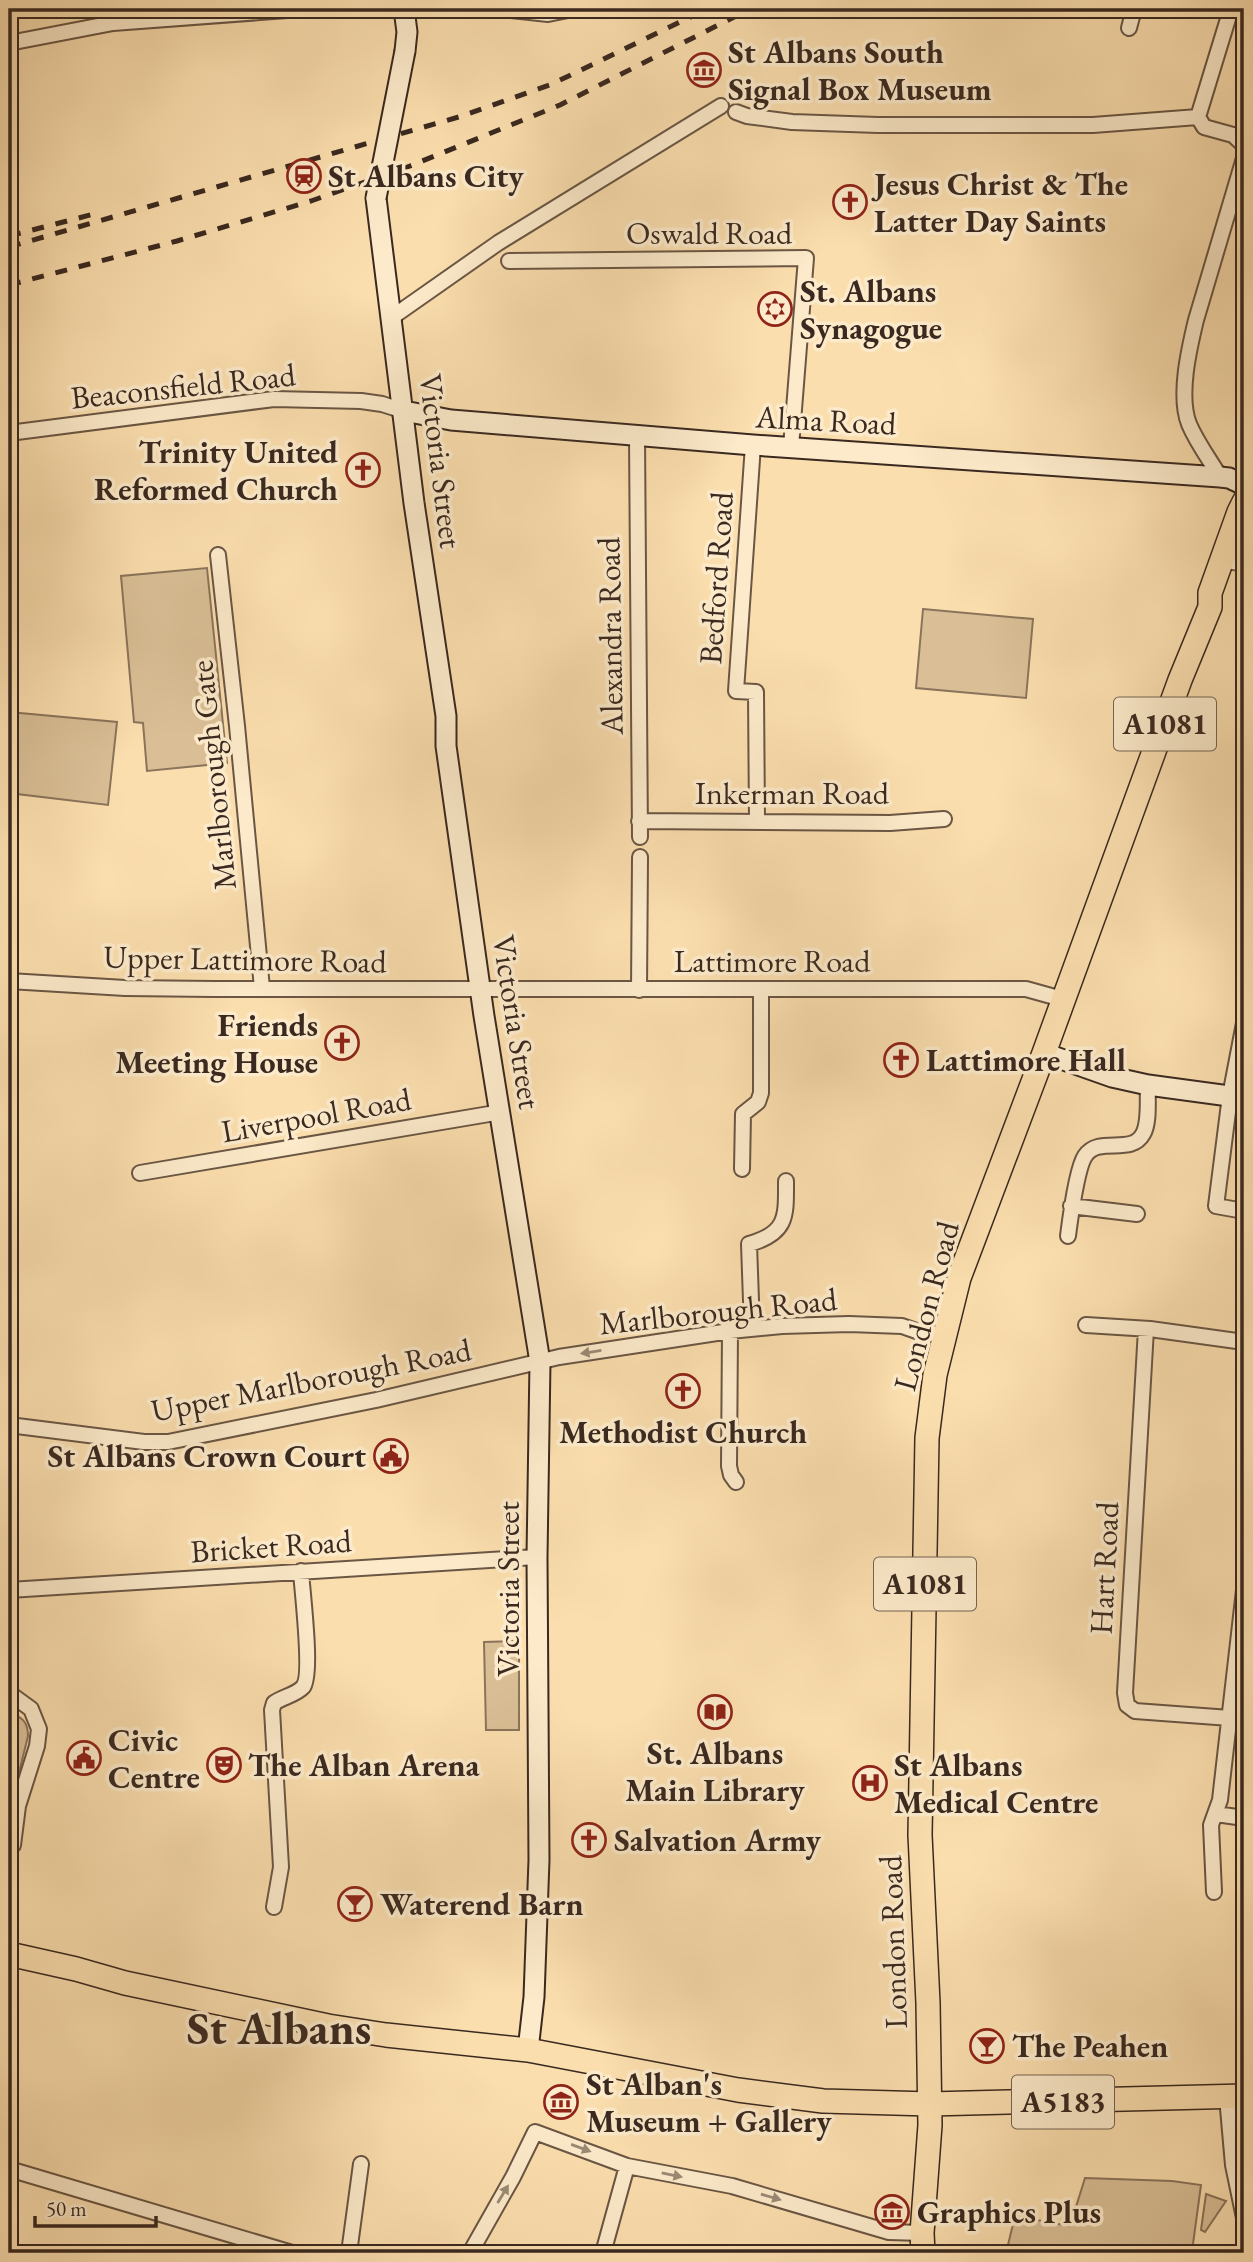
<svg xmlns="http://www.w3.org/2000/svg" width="1253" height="2262" viewBox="0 0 1253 2262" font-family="'EB Garamond',serif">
  <rect width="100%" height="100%" fill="#fbdeae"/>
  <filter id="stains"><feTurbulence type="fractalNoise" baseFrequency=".00286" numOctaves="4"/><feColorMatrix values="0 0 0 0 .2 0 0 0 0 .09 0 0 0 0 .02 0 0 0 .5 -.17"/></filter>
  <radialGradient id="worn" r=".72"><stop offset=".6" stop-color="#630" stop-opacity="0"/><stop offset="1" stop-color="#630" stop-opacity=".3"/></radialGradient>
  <path fill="#dabf96" stroke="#8a745b" stroke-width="2" d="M 207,568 L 227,763 L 147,771 L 143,723 L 134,722 L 121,576 Z
    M 923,609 L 1033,619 L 1026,698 L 916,688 Z
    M 9,712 L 117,722 L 108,805 L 9,793 Z
    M 519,1641 L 519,1730 L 486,1730 L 484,1642 Z
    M 9,1711 C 22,1718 28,1721 28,1736 L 9,1813 Z
    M 1085,2178 L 1172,2181 L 1201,2185 L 1193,2244 L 1186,2253 L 1063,2253 L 1063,2250 L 1061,2253 L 1006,2253 L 1015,2216 L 1070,2226 Z
    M 1206,2194 L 1226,2201 L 1205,2232 L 1201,2230 Z"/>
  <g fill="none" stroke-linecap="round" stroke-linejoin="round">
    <g stroke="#6a5644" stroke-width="18">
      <path id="street" d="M 501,9 L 548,14 L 573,9
        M 1231,9 L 1198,117 L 1204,127 L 1233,135 L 1244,145
        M 1129,28 L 1134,9
        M 9,43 L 113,23 L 301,9
        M 736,112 L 747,116 L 792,122 L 878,125 L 1093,125 L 1198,117
        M 509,261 L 806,258 L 791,447
        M 391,318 L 498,243 L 721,106
        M 9,433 L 274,399 L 361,401 L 382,404 L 404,411
        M 637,436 L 640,837
        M 753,445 L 736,691 L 756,692 L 757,821
        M 1220,477 C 1210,460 1197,443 1189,424 C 1178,396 1189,349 1196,320 L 1244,158
        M 218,555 L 237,726 L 262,988
        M 1233,562 L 1244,564
        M 639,821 L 890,823 L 944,819
        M 9,981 L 125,988 L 213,989 L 1026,989 L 1062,999
        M 639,990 L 640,857
        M 1244,1023 L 1230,1096 L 1216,1206 L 1244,1211
        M 742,1169 L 743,1114 L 758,1102 L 761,1093 L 761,989
        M 140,1173 L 501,1112
        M 1071,1206 L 1137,1214
        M 1068,1236 C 1070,1220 1077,1168 1085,1156 C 1099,1135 1131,1156 1143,1134 C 1150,1122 1147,1099 1148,1085
        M 1086,1325 L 1150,1329 L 1244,1342
        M 752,1329 L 749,1244 C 788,1233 786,1216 786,1181
        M 1146,1329 L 1125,1693 L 1127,1705 L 1135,1711 L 1230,1718
        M 730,1331 L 729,1466 L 731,1475 L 736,1482
        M 9,1425 L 144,1442 L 168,1442 L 376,1400 L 559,1357 L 730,1331 L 782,1326 L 849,1324 L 902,1326 L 922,1333 L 944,1334
        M 9,1590 L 537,1557
        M 9,1693 L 31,1709 L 39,1729 L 37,1746 L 18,1806 L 13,1845
        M 1216,1814 L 1244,1818
        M 1214,1892 L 1211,1825 L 1220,1800 L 1244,1590
        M 274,1907 L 281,1867 L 272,1710 L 274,1703 C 282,1697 296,1695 303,1687 C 313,1675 302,1591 301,1571
        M 1227,2097 L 1233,2165 L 1244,2218
        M 9,2169 L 292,2253
        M 349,2253 L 361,2164
        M 470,2253 L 513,2177 L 535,2132 L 627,2166 L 732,2186 L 889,2232 L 922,2233
        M 603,2253 L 627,2166"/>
    </g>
    <g stroke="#3a2920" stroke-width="23">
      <path id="secondary" d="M 404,9 L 407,32 L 405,51
        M 376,198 L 414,503 L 446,716 L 446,746 L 484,1016 L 540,1362 L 537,1557 L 539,1860 L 534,1997 L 528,2050
        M 404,411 L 451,420 L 753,445 L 1220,477 L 1229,478 L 1244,485
        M 1044,1053 L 1112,1077 L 1148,1085 L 1244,1098"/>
    </g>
    <g stroke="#3a2920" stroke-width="26">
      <path id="primary" d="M 9,1954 L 76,1969 L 125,1983 L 328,2026 L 386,2035 L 528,2050 L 738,2090 L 823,2101 L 930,2104 L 1244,2096
        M 923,2253 L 922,2233 L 930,2125 L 928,2003 L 920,1835 L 927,1438 L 935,1375 L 959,1278 L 1044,1053 L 1180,680 L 1210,607 L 1210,593 L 1239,512 L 1244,502"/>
    </g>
    <use href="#street" stroke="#fceaca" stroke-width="14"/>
    <use href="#secondary" stroke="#fceaca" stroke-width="19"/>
    <use href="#primary" stroke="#fbdeae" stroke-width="23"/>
    <path stroke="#3a2920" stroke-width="5" stroke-dasharray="12 12" stroke-linecap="butt" d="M 9,236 L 94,214
      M 9,247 L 462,116 L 552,84 L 707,9
      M 9,285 L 177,241 L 311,201 L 410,166 L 560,105 L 750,9"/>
    <g stroke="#3a2920" stroke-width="23" stroke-linecap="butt">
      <path id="secondary-bridge" d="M 376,198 L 405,51"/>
    </g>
    <use href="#secondary-bridge" stroke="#fceaca" stroke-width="19"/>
  </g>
  <defs><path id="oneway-solid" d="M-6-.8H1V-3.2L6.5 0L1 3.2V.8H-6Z" transform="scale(1.75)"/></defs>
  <g fill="#9b8a75">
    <use href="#oneway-solid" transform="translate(591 1352) rotate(171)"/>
    <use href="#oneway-solid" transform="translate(581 2148) rotate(20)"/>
    <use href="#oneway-solid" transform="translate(672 2175) rotate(11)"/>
    <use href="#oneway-solid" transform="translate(503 2194) rotate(-59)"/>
    <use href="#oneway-solid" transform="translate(771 2197) rotate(16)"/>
  </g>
  <defs>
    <g id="museum-ring" transform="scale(1.75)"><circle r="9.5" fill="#fceaca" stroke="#8f2418" stroke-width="1.5"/><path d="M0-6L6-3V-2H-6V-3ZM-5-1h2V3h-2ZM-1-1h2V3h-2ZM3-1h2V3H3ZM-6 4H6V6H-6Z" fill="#8f2418"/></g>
    <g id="station-ring" transform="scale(1.75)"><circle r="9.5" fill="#fceaca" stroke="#8f2418" stroke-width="1.5"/><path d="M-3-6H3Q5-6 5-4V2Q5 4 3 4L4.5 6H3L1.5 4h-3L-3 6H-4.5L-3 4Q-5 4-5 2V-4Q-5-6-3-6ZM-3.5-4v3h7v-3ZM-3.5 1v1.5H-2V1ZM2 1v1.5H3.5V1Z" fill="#8f2418"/></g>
    <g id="church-ring" transform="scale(1.75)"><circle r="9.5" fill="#fceaca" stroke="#8f2418" stroke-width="1.5"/><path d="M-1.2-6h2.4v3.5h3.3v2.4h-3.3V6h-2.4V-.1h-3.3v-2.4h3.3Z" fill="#8f2418"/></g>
    <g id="synagogue-ring" transform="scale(1.75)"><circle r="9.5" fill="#fceaca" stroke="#8f2418" stroke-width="1.5"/><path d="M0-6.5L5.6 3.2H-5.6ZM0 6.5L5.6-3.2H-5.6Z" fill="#8f2418"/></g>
    <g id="civic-ring" transform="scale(1.75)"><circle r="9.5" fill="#fceaca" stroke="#8f2418" stroke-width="1.5"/><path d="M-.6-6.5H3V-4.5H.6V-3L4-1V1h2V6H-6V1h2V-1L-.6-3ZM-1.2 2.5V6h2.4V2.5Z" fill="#8f2418"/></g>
    <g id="library-ring" transform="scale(1.75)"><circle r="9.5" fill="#fceaca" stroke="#8f2418" stroke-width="1.5"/><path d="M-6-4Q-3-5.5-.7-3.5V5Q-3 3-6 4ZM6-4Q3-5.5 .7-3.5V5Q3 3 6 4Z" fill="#8f2418"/></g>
    <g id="theatre-ring" transform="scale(1.75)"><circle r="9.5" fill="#fceaca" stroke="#8f2418" stroke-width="1.5"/><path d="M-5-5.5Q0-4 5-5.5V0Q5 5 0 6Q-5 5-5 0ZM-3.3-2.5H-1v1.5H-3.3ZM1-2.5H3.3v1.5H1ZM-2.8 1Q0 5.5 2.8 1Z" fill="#8f2418"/></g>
    <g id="hospital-ring" transform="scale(1.75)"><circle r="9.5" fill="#fceaca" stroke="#8f2418" stroke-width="1.5"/><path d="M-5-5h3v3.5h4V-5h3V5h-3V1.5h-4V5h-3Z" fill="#8f2418"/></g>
    <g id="bar-ring" transform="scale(1.75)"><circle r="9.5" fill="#fceaca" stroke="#8f2418" stroke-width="1.5"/><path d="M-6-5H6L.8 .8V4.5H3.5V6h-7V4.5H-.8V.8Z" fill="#8f2418"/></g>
  </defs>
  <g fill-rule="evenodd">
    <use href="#museum-ring" x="704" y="70"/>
    <use href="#station-ring" x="304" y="176"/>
    <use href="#church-ring" x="850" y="202"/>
    <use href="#synagogue-ring" x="775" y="309"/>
    <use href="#church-ring" x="363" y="470"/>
    <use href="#church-ring" x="342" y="1043"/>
    <use href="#church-ring" x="901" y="1060"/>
    <use href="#church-ring" x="683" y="1391"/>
    <use href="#civic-ring" x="391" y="1456"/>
    <use href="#library-ring" x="715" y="1712"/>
    <use href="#civic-ring" x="84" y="1758"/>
    <use href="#theatre-ring" x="224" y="1765"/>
    <use href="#hospital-ring" x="870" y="1783"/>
    <use href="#church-ring" x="589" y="1840"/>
    <use href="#bar-ring" x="355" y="1904"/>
    <use href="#bar-ring" x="987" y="2046"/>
    <use href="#museum-ring" x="561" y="2102"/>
    <use href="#museum-ring" x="892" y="2212"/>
  </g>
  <g text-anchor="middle" stroke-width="7" stroke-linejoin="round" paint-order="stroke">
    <g fill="#fceaca" stroke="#746353" stroke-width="2">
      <rect x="1114" y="697.5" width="102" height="53" rx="5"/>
      <rect x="874" y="1557.5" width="102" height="53" rx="5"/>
      <rect x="1012" y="2075.5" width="102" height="53" rx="5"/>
    </g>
    <g font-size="30" font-weight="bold" fill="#3a2920">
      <text x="1165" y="734">A1081</text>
      <text x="925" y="1594">A1081</text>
      <text x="1063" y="2112">A5183</text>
    </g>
    <g font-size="32" font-weight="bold" fill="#3a2920" stroke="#fceaca" text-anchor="start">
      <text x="728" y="63">St Albans South<tspan x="728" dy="37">Signal Box Museum</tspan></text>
      <text x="328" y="187">St Albans City</text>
      <text x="874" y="195">Jesus Christ &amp; The<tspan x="874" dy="37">Latter Day Saints</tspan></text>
      <text x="800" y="302">St. Albans<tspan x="800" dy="37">Synagogue</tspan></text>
      <text x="338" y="463" text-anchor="end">Trinity United<tspan x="338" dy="37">Reformed Church</tspan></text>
      <text x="318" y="1036" text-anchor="end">Friends<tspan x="318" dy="37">Meeting House</tspan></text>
      <text x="926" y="1071">Lattimore Hall</text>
      <text x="683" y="1443" text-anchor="middle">Methodist Church</text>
      <text x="366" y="1467" text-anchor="end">St Albans Crown Court</text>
      <text x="108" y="1751">Civic<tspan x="108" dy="37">Centre</tspan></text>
      <text x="715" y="1764" text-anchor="middle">St. Albans<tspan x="715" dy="37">Main Library</tspan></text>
      <text x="248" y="1776">The Alban Arena</text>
      <text x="894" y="1776">St Albans<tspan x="894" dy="37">Medical Centre</tspan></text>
      <text x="614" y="1851">Salvation Army</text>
      <text x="380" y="1915">Waterend Barn</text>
      <text x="1012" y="2057">The Peahen</text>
      <text x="586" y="2095">St Alban's<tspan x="586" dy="37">Museum + Gallery</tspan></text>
      <text x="917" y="2223">Graphics Plus</text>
    </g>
    <g font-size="32" fill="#3a2920" stroke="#fceaca">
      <text x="709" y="244">Oswald Road</text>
      <text transform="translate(183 386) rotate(-6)" y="11">Beaconsfield Road</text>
      <text transform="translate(826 420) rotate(3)" y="11">Alma Road</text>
      <text transform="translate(441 461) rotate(83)" y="11">Victoria Street</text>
      <text transform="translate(716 578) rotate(-86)" y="11">Bedford Road</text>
      <text transform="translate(610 636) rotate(-91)" y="11">Alexandra Road</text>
      <text transform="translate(213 775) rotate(-96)" y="11">Marlborough Gate</text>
      <text x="792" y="804">Inkerman Road</text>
      <text transform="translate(245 959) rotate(1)" y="11">Upper Lattimore Road</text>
      <text x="772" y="972">Lattimore Road</text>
      <text transform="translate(517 1022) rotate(81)" y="11">Victoria Street</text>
      <text transform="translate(316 1115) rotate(-10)" y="11">Liverpool Road</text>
      <text transform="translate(926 1306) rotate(-75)" y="11">London Road</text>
      <text transform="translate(718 1311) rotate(-6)" y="11">Marlborough Road</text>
      <text transform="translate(311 1380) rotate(-11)" y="11">Upper Marlborough Road</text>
      <text transform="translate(271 1546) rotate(-4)" y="11">Bricket Road</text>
      <text transform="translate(1104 1568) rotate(-87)" y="11">Hart Road</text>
      <text transform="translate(508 1589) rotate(-90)" y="11">Victoria Street</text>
      <text transform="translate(893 1942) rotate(-92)" y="11">London Road</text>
    </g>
    <g font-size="46" font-weight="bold" fill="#3a2920" stroke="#fceaca">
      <text x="279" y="2044">St Albans</text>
    </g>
  </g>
  <rect width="1253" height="2262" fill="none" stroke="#fbdeae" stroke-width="35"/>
  <rect x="10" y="10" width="1232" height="2241" fill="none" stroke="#3a2920" stroke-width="3.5"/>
  <rect x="18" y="18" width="1218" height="2227" fill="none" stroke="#3a2920" stroke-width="2"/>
  <path d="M35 2216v10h121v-10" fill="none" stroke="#3a2920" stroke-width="3.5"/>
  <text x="46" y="2216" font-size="21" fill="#3a2920" stroke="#fceaca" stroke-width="5" paint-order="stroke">50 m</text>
  <rect width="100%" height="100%" filter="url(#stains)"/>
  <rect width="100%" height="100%" fill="url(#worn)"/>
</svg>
